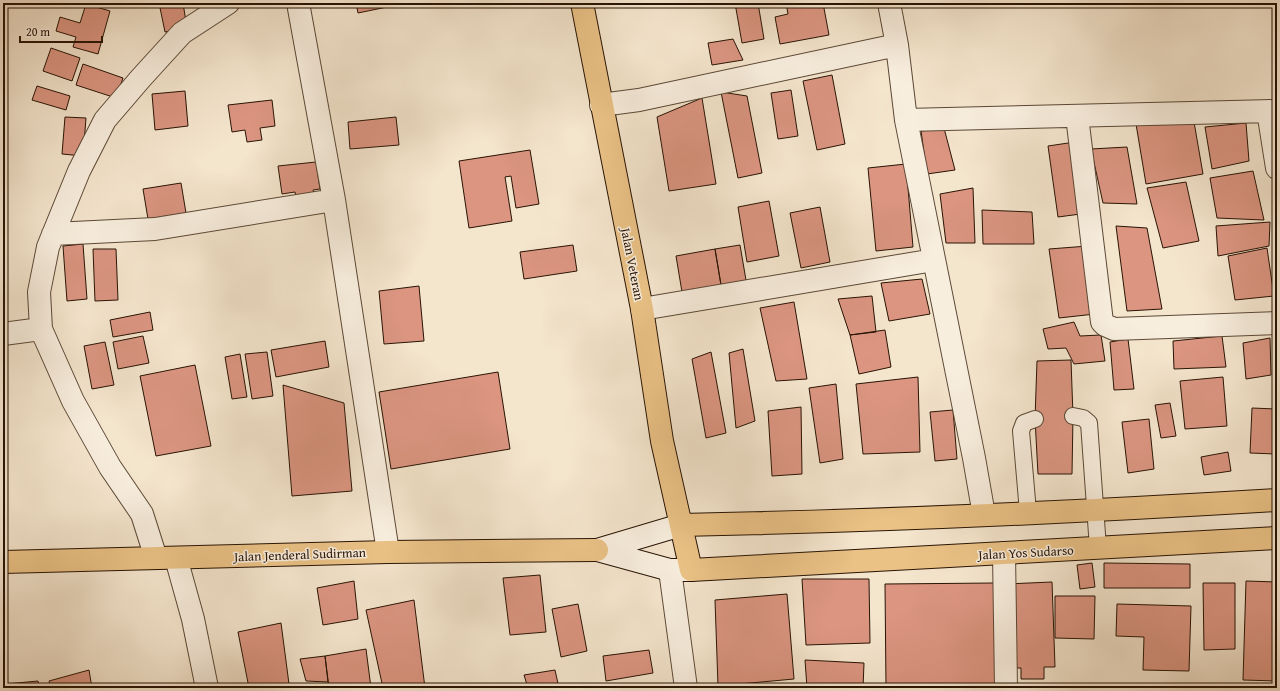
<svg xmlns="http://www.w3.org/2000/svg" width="1280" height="691" viewBox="0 0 1280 691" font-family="'Gentium Book Plus',serif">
  <rect width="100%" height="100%" fill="#f4e5cd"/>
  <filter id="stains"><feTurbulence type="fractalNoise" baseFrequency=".005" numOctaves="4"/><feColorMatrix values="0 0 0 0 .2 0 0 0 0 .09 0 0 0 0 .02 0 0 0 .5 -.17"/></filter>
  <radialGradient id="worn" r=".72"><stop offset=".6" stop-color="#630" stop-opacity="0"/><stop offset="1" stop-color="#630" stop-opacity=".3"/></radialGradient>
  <path fill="#db9581" stroke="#281304" d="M 159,3 L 183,3 L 187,28 L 165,32 Z
    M 356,3 L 386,3 L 387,7 L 358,13 Z
    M 422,3 L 449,3 L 449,4 L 423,7 Z
    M 735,3 L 758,3 L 764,39 L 742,43 Z
    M 786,3 L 823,3 L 829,35 L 780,44 L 775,17 L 788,14 Z
    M 86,4 L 110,11 L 98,54 L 73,47 L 76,37 L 56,31 L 60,17 L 80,23 Z
    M 733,39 L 743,60 L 712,65 L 708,43 Z
    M 51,48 L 80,58 L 72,81 L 43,71 Z
    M 83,64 L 123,78 L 116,98 L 76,85 Z
    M 832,75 L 845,144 L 817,150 L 803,81 Z
    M 37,86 L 70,96 L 66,110 L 32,100 Z
    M 791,90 L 798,136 L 778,139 L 771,93 Z
    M 185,91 L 188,126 L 155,130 L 152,94 Z
    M 721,92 L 747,96 L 762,173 L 738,178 Z
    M 702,98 L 716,184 L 669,191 L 657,117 Z
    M 272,100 L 275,126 L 260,128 L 262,140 L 247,142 L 245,130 L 232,132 L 228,105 Z
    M 65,117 L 86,118 L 83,156 L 62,154 Z
    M 396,117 L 399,145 L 350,149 L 348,122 Z
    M 1194,122 L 1203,174 L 1146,184 L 1136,124 Z
    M 1246,123 L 1249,161 L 1212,169 L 1205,127 Z
    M 944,128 L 955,170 L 927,174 L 921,131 Z
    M 1075,142 L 1088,213 L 1058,217 L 1048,146 Z
    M 1127,147 L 1137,204 L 1103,203 L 1091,149 Z
    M 530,150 L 539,204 L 516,208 L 511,176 L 505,177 L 512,221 L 469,228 L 459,161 Z
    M 316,162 L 320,189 L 313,190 L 315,199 L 297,202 L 295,192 L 282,194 L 278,166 Z
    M 906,164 L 913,247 L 876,251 L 868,168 Z
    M 1253,171 L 1264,220 L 1217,218 L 1210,178 Z
    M 1186,182 L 1199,241 L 1163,248 L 1147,188 Z
    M 181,183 L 186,213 L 148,219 L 143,189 Z
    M 973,188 L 975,243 L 946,243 L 940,194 Z
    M 769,201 L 779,256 L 747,262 L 738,207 Z
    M 820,207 L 830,262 L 801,268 L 790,213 Z
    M 982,210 L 1032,212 L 1034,244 L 983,244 Z
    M 1270,222 L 1269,246 L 1218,256 L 1216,226 Z
    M 1116,226 L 1147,228 L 1162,309 L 1127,311 Z
    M 83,244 L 87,299 L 67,301 L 63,246 Z
    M 573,245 L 577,271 L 524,279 L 520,252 Z
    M 740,245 L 747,286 L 722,291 L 715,249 Z
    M 1088,246 L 1095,314 L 1059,318 L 1049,249 Z
    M 1267,248 L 1274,296 L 1235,300 L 1228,256 Z
    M 93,249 L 116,249 L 118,300 L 95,301 Z
    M 715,249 L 722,291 L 683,298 L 676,256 Z
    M 922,279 L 930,314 L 889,321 L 881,283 Z
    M 419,286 L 424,341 L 384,344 L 379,291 Z
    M 872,296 L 876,332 L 850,335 L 838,299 Z
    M 794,302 L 807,379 L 776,381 L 760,308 Z
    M 150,312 L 153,330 L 113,337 L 110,320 Z
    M 1074,322 L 1080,336 L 1101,335 L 1105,361 L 1074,364 L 1066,348 L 1048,349 L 1043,329 Z
    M 885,330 L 891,367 L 859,374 L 850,335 Z
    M 143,336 L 149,363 L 118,369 L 113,342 Z
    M 1222,336 L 1226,367 L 1174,369 L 1173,341 Z
    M 1270,338 L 1271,375 L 1246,379 L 1243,343 Z
    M 1128,339 L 1134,389 L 1114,390 L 1110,342 Z
    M 325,341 L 329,367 L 276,377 L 271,350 Z
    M 105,342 L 114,385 L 92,389 L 84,346 Z
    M 743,349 L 755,421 L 736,428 L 729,353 Z
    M 267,352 L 273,396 L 252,399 L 245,354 Z
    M 711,352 L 726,433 L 706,438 L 692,359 Z
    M 240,354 L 247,397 L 232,399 L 225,357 Z
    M 1071,360 L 1073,416 L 1072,474 L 1038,474 L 1035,419 L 1037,361 Z
    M 195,365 L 211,446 L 156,456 L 140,376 Z
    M 498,372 L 510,449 L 391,469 L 379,392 Z
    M 918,377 L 920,452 L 863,454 L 856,384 Z
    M 1223,377 L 1227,426 L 1185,429 L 1180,381 Z
    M 836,384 L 843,459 L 820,463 L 809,388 Z
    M 283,385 L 344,403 L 352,491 L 292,496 Z
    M 1170,403 L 1176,436 L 1161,438 L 1155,405 Z
    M 801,407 L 802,474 L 772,476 L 768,411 Z
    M 1252,408 L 1276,409 L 1275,454 L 1250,453 Z
    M 953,410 L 957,459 L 935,461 L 930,412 Z
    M 1149,419 L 1154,469 L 1128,473 L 1122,422 Z
    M 1228,452 L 1231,471 L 1204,475 L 1201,457 Z
    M 1092,563 L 1095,587 L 1080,589 L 1077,565 Z
    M 1104,563 L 1190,564 L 1190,588 L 1104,588 Z
    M 540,575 L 546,632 L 510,635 L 503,578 Z
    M 802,579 L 869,579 L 870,643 L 806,645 Z
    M 354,581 L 358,619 L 323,625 L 317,588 Z
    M 1246,581 L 1277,582 L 1277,681 L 1243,680 Z
    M 1052,582 L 1055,667 L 1044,667 L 1044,679 L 1021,679 L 1021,668 L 1009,668 L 1006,584 Z
    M 994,583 L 995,688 L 886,688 L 885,584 Z
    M 1203,583 L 1235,583 L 1235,649 L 1204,650 Z
    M 787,594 L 794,679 L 718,686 L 715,600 Z
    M 1055,596 L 1095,596 L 1094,639 L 1055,638 Z
    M 414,600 L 425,688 L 383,688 L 366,610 Z
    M 578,604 L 587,651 L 561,657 L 552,609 Z
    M 1117,604 L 1191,606 L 1189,671 L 1143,670 L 1144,637 L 1116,636 Z
    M 281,623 L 289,684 L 264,688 L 249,688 L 238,632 Z
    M 366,649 L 371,688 L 329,688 L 325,656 Z
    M 649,650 L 653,673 L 606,681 L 603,656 Z
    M 325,656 L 328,682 L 306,681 L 300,659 Z
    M 805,660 L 864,663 L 863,688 L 807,688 Z
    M 89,670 L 92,688 L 51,688 L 49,681 Z
    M 555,670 L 559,688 L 528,688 L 524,675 Z
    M 38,681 L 40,688 L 6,688 L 6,684 Z
    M 658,684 L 658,688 L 632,687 Z"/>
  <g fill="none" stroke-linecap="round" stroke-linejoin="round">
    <g stroke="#5b4836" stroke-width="18">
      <path id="service" d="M 1073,416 L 1083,418 L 1089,423 L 1098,548
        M 1028,512 L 1021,431 L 1024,423 L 1035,419"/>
    </g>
    <g stroke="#5b4836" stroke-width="24">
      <path id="minor" d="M 298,3 L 334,200 L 388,552
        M 889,3 L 897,45 L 906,120 L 974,458 L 984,515
        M 601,105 L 639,100 L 897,45
        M 1268,111 L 1277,168
        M 1077,116 L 1102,322 L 1105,325 L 1114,329 L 1277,323
        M 906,120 L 1277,111
        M 53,234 L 155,229 L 334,200
        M 642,309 L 934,260
        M 41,329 L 39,292 L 48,247 L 79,171 L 105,120 L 141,78 L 182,33 L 228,3
        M 3,334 L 41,329 L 73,401 L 110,467 L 142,514 L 156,558
        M 1004,553 L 1006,688
        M 176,558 L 193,619 L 207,688
        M 670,570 L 686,688"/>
    </g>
    <g stroke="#281304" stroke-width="24">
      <path id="secondary" d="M 597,550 L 670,570 L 691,570
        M 597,550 L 681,525"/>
    </g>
    <g stroke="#281304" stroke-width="24">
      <path id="primary" d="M 3,562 L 388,552 L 597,550"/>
    </g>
    <g stroke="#281304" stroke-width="24">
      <path id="trunk" d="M 582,3 L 642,309 L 662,441 L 691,570 L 1277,538
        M 681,525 C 880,521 1079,512 1277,500"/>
    </g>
    <use href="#service" stroke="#f8eede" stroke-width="16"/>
    <use href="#minor" stroke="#f8eede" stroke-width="22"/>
    <use href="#secondary" stroke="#f8eede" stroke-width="22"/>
    <use href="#primary" stroke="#eac286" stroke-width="22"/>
    <use href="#trunk" stroke="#eac286" stroke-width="22"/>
  </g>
  <g text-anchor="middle" stroke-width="3" stroke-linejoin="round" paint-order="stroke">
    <g font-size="13" fill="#281304" stroke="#f8eede">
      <text transform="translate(633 264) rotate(79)" y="5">Jalan Veteran</text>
      <text transform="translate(1026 552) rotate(-3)" y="5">Jalan Yos Sudarso</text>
      <text transform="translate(300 554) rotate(-2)" y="5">Jalan Jenderal Sudirman</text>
    </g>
  </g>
  <rect width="1280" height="691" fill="none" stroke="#f4e5cd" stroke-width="16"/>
  <rect x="4" y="4" width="1272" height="683" fill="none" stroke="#281304" stroke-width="2"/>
  <rect x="8" y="8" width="1264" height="675" fill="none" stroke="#281304"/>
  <path d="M20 36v6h82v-6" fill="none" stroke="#281304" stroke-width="2"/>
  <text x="26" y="36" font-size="12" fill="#281304" stroke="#f8eede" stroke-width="3" paint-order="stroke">20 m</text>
  <rect width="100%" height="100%" filter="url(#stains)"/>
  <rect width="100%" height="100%" fill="url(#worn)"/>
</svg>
